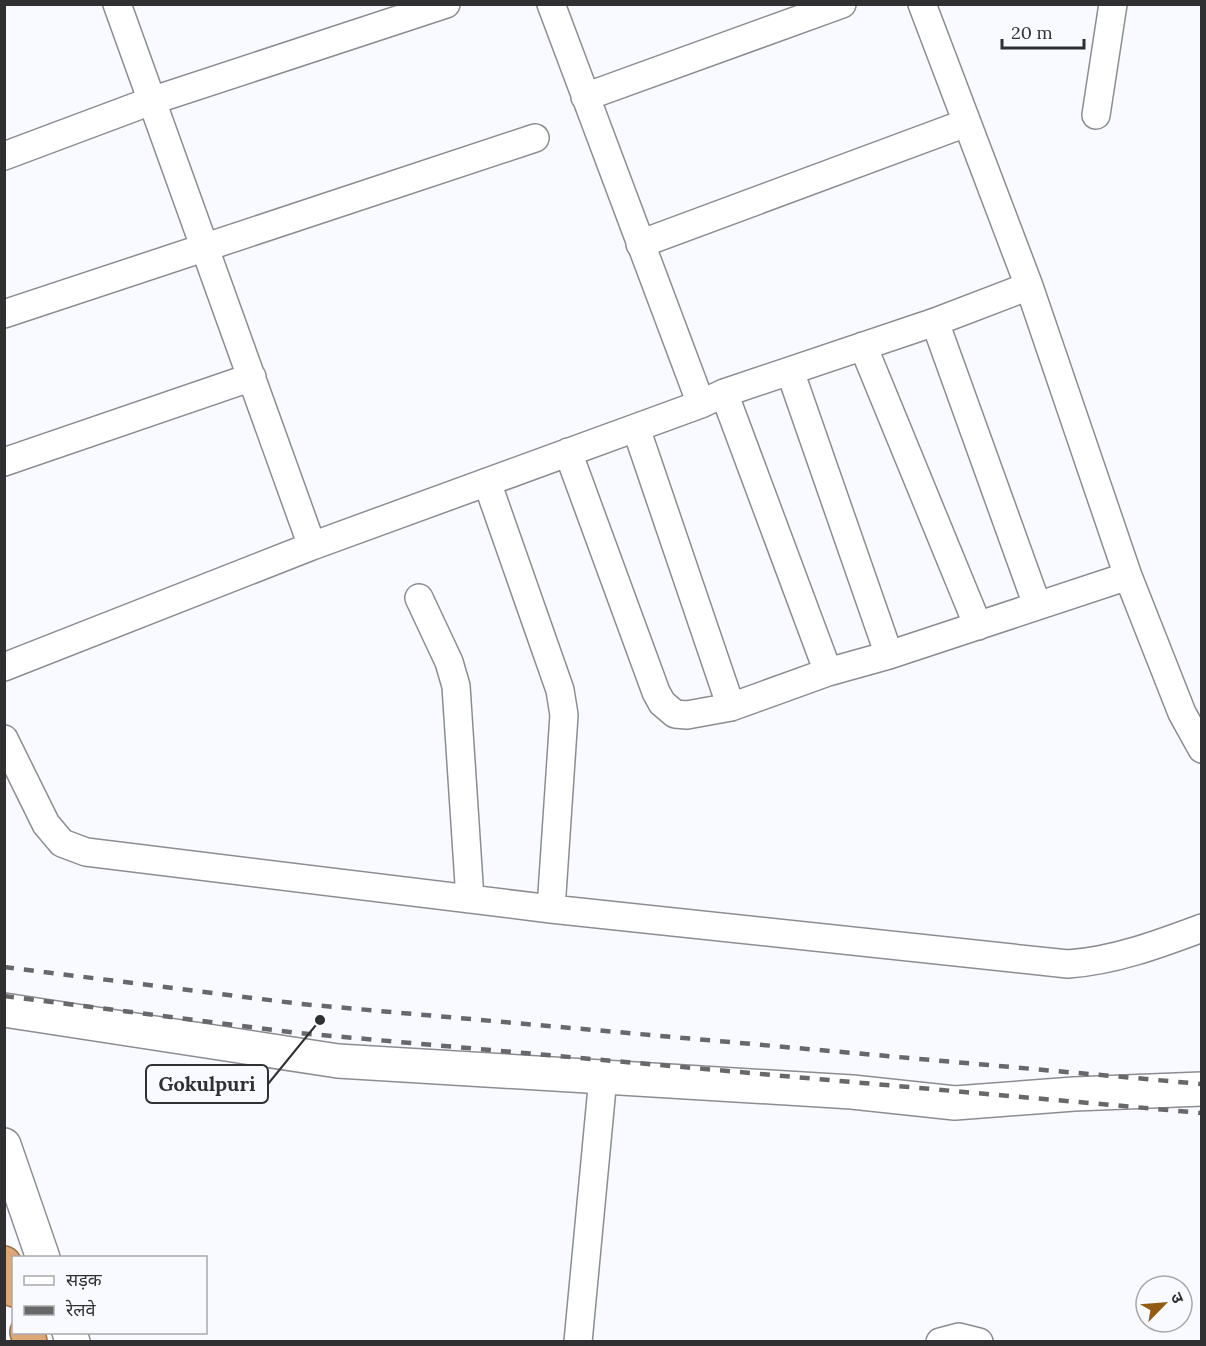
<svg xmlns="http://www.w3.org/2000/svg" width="1206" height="1346" viewBox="0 0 1206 1346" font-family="Lora,'Noto Sans Devanagari',serif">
  <rect width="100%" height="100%" fill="#f9faff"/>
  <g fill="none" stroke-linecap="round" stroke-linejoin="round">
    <g stroke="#8c8d92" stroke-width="30">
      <path id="minor" d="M 117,4 L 312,546
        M 551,4 L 701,404
        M 922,4 L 1029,286 L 1128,576 L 1182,713 L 1202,749
        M 585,97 L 842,4
        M 1096,115 L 1113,4
        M 4,156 L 151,101 L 446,4
        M 640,244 L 966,123
        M 4,314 L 535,138
        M 935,322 L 1037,605
        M 863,346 L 978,626
        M 790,371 L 889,655
        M 724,393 L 828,672
        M 636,428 L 731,707
        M 568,452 L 656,692 L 662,703 L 675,714 L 687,715 L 731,707 L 828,672 L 889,655 L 1128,576
        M 4,462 L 252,377
        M 487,482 L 560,690 L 564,715 L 551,909
        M 419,598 L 449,662 L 456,686 L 470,899
        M 4,667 L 312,546 L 701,404 L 724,393 L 935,322 L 1029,286
        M 4,739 L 46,824 L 62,843 L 86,852 L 551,909 L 1068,964 C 1114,961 1159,944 1202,928
        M 578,1342 L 603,1077
        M 940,1342 L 959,1337 L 979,1342"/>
    </g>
    <g stroke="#8c8d92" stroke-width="36">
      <path id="tertiary" d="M 4,1010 L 338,1061 L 852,1092 L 955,1103 L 1074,1094 L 1202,1089"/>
    </g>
    <g stroke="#8c8d92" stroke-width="36">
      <path id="secondary" d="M 4,1145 L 43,1258
        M 69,1332 L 73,1342"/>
    </g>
    <g stroke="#9b7047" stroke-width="36">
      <path id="trunk" d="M 4,1263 L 14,1290
        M 27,1332 L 30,1342"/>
    </g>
    <use href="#minor" stroke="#fff" stroke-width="27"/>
    <use href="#tertiary" stroke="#fff" stroke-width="33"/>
    <use href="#secondary" stroke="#fff" stroke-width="33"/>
    <use href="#trunk" stroke="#dca876" stroke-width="33"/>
    <path stroke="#68686b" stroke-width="4.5" stroke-dasharray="10 10" stroke-linecap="butt" d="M 4,967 L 301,1004 L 1202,1084
      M 4,996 L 298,1033 L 1202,1113"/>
  </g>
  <path fill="none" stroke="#303032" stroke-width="2" d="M320 1020L268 1084"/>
  <circle fill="#303032" stroke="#f9faff" stroke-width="2" cx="320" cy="1020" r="6"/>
  <rect fill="#f9faff" stroke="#303032" stroke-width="2" x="146" y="1065" width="122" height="38" rx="6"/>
  <g font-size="20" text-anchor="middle" font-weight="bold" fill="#303032">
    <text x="207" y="1091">Gokulpuri</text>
  </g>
  <rect width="1206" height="1346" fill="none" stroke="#303032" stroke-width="12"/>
  <rect x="12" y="1256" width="195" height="78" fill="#f9faff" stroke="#a9a9ad" stroke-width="1.5"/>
  <rect x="24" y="1276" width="30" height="9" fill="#ffffff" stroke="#a9a9ad" stroke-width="1.5"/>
  <text x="66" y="1286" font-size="18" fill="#303032">सड़क</text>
  <rect x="24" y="1306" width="30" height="9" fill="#68686b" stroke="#a9a9ad" stroke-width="1.5"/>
  <text x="66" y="1316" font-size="18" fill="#303032">रेलवे</text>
  <g transform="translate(1164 1304) rotate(65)"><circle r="28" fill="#f9faff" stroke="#a9a9ad" stroke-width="1.5"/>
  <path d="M0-4.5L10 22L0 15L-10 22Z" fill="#935c14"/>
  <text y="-9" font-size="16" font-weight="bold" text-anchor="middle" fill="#303032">उ</text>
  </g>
  <path d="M1002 39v9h82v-9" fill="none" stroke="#303032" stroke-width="3"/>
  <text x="1011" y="39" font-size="18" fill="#303032" stroke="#f9faff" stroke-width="4.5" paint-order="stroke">20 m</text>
</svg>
